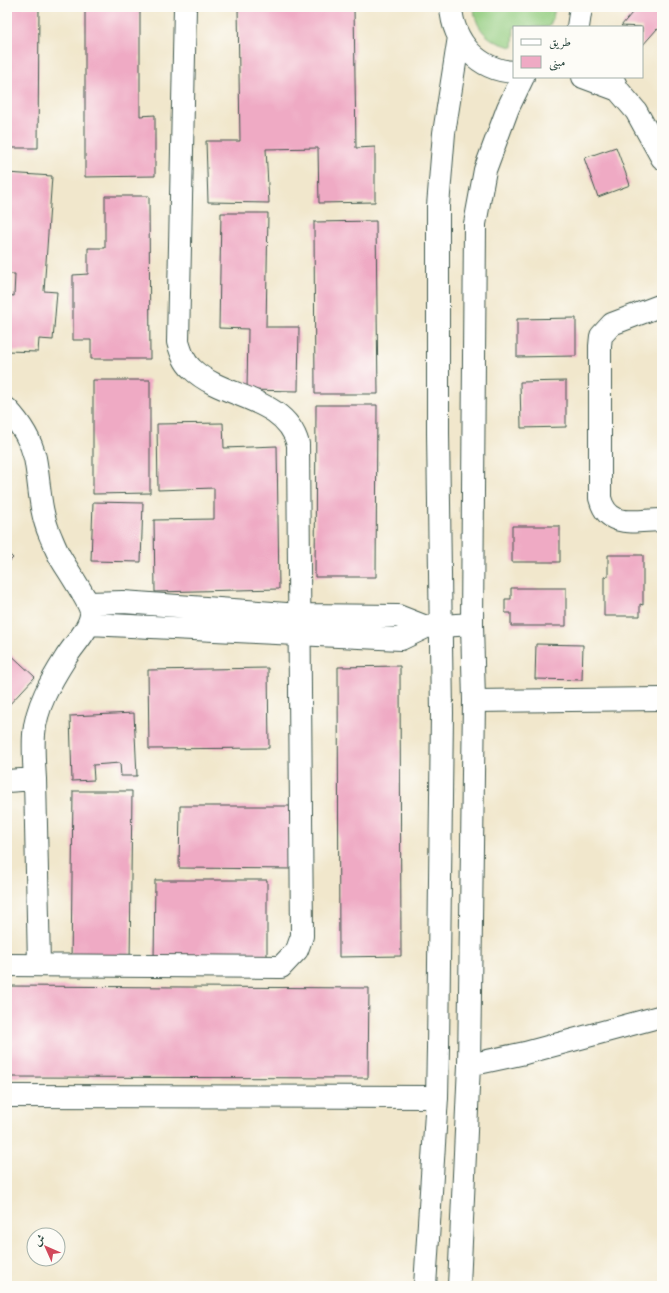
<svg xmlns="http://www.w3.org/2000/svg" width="669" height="1293" viewBox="0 0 669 1293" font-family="'IM FELL DW Pica',Amiri,serif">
  <rect width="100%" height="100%" fill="#fdfcf7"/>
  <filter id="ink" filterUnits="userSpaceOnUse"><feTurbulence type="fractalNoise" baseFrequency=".025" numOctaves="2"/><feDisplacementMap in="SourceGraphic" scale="8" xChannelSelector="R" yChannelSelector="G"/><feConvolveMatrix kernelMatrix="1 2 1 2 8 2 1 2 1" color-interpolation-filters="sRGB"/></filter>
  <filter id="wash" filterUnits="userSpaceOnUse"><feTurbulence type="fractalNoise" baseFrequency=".012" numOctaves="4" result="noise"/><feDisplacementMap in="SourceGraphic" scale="16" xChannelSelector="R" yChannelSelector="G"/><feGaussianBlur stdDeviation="0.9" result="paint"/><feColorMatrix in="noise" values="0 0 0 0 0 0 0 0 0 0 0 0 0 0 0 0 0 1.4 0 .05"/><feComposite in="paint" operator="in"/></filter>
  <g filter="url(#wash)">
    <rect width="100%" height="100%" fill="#f1e7cc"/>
    <path fill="#94cd81" stroke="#5a855a" d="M 474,7 L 555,7 L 553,18 L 549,27 L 514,27 L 513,47 C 491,43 475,31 474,7 Z"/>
    <g id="blocks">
      <path fill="#efaac4" d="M 7,7 L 39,7 L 38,148 L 7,148 Z
        M 85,7 L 140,7 L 140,116 L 155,115 L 155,176 L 85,177 Z
        M 238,7 L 354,7 L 356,148 L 375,147 L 375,202 L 319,203 L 318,148 L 266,149 L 269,203 L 208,202 L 206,141 L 240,141 Z
        M 637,7 L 653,7 L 662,14 L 662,32 L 657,29 L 642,46 L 642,27 L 621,26 Z
        M 616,147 L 630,185 L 598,197 L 584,158 Z
        M 7,173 L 52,176 L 44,291 L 57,292 L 53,340 L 39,339 L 38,352 L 7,351 L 7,295 L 14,296 L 15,274 L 7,274 Z
        M 105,196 L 149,196 L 150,359 L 91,359 L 91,340 L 73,340 L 73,275 L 88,274 L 88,248 L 105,248 Z
        M 221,213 L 268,213 L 266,327 L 299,327 L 298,391 L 247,390 L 248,329 L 219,328 Z
        M 376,221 L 378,394 L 315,394 L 314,222 Z
        M 576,318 L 576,356 L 517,357 L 517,319 Z
        M 93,380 L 150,380 L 150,493 L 93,494 Z
        M 566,381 L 566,427 L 521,428 L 520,382 Z
        M 316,405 L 377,405 L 376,577 L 315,577 Z
        M 223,423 L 224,448 L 277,446 L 279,589 L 155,592 L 154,520 L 214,519 L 214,488 L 158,490 L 157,424 Z
        M 93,502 L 143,503 L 141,562 L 91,561 Z
        M 512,526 L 560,526 L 560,562 L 512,562 Z
        M 7,552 L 13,558 L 7,564 Z
        M 608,555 L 643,555 L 643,605 L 640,604 L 640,616 L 604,616 L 604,577 L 608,576 Z
        M 511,588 L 566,588 L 566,626 L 511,626 L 511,613 L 505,613 L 505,599 L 511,599 Z
        M 536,644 L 583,645 L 582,680 L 535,679 Z
        M 7,651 L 35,677 L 7,707 Z
        M 400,666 L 401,956 L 339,957 L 338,667 Z
        M 268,668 L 269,748 L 149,749 L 148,670 Z
        M 134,713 L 137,776 L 121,776 L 120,763 L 93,765 L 94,780 L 72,781 L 70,716 Z
        M 73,791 L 132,791 L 130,963 L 71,963 Z
        M 180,806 L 296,806 L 296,869 L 179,868 Z
        M 7,819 L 9,819 L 8,856 L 7,856 Z
        M 155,880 L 267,880 L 267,961 L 154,961 Z
        M 7,986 L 369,988 L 368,1078 L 7,1077 Z"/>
    </g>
  </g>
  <g filter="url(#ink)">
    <use href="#blocks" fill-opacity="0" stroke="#3e564b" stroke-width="1"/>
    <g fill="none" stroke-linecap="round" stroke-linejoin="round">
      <g stroke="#3e564b" stroke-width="24">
        <path id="street" d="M 583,77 L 618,90
          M 612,77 L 618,90 L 636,111 L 662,158
          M 662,305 L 612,324 L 601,336 L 600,346 L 600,498 C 608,530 636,520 662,520
          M 7,409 C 20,423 31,440 35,458 C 40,484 39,510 50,535 C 53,542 56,550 60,557 C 66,568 92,605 91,615 C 89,631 73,645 65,659 C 51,681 36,707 34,734 C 33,749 34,764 35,779 L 7,781
          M 88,603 L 123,602 L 300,615 L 398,616 L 426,627
          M 89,624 L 401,639 L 426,627 L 472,624
          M 474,701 L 662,699
          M 35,779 L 39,965
          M 7,965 L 281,967 L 297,950 L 302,936 L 298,444 C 285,396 223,399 192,369 C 184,362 181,352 178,342 L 185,7
          M 469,1065 L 525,1053 L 662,1016
          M 7,1096 L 437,1097"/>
      </g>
      <g stroke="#3e564b" stroke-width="24">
        <path id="secondary" d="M 451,7 C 453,42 478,70 514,72
          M 578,27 L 581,7
          M 425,1286 L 437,1097 L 438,1048 L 442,713 L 438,433 L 438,206 L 444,133 L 459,37
          M 459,1286 L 469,1065 L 474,701 L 472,624 L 475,224 L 485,170 L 508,108 L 523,77"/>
      </g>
      <use href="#street" stroke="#fff" stroke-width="22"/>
      <use href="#secondary" stroke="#fff" stroke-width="22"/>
    </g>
  </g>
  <rect width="669" height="1293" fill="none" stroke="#fdfcf7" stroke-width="24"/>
  <rect x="513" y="26" width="130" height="52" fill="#fdfcf7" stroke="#a4b0a9"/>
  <rect x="521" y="39" width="20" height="6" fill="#ffffff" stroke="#a4b0a9"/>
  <text x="549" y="46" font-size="12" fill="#1f3d34">طريق</text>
  <rect x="521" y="56" width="20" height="12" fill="#efaac4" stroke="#a4b0a9"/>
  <text x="549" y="66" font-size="12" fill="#1f3d34">مبنى</text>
  <g transform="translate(46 1247) rotate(315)"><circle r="19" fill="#fdfcf7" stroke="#a4b0a9"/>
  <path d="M0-3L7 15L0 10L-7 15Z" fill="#d1495b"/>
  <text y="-6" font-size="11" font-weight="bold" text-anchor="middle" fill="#1f3d34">ش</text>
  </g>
</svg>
